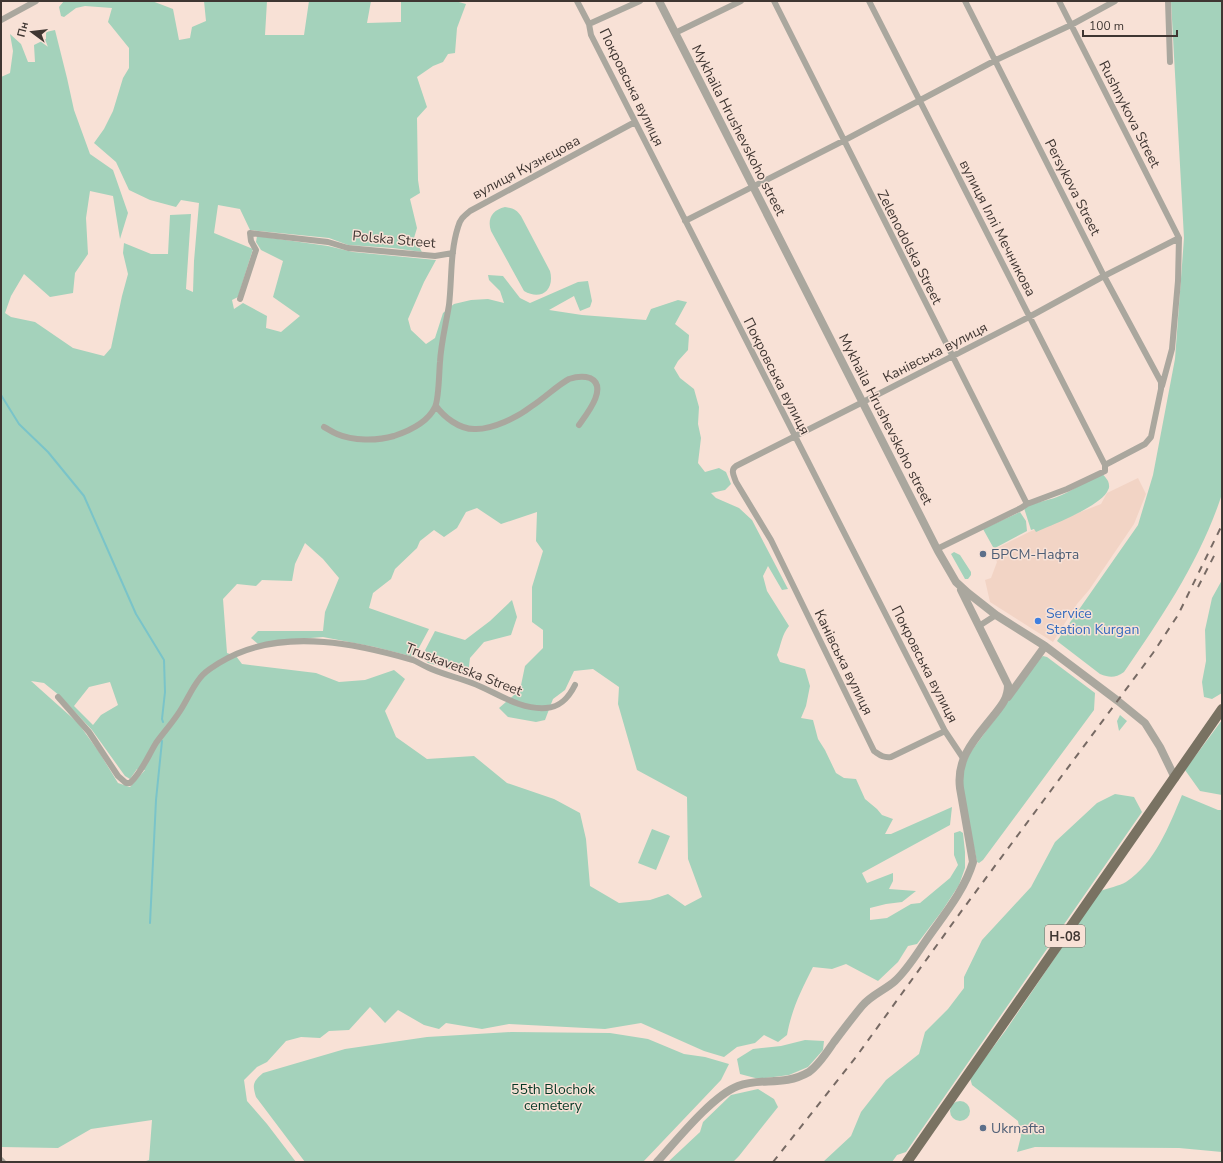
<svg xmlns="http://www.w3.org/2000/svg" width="1223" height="1163" viewBox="0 0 1223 1163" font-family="'Nunito Sans',sans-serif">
  <rect width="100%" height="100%" fill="#f8e1d6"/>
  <path fill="#f2d4c5" d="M 1138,478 L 1146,494 L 1134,524 L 1089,590 L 1077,604 L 1053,642 L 990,602 L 985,580 L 991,578 L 997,562 L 991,551 L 1029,532 L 1101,504 L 1107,493 Z"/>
  <path fill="#a4d2bb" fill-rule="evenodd" d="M 64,1 L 152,1 L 173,9 L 179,40 L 190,38 L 192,27 L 206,21 L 204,1 L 267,1 L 265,35 L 304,35 L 309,1 L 371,1 L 367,23 L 401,22 L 401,2 L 455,1 L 466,4 L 457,28 L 455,53 L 448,54 L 443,62 L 433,66 L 417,77 L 427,107 L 417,118 L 418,180 L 420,193 L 410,199 L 417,228 L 414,238 L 422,252 L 393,248 L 348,245 L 329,238 L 250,230 L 240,209 L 218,205 L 214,233 L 253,249 L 238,297 L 232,300 L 234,309 L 243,303 L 267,316 L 266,328 L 281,332 L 300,316 L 273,297 L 283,261 L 261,250 L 256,242 L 257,236 L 328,246 L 353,252 L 436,260 L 424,282 L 408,319 L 411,330 L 426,344 L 435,338 L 443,313 L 454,304 L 471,300 L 488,299 L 504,303 L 500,291 L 489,280 L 488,275 L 503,276 L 520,298 L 530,303 L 578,282 L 588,281 L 592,301 L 590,307 L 580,311 L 574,296 L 549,310 L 582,315 L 646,320 L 651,309 L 678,300 L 687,302 L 675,324 L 689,335 L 688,350 L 678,361 L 674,368 L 680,378 L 694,389 L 699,407 L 698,424 L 701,438 L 698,463 L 705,472 L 719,468 L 726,472 L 731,484 L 725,490 L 711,493 L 716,498 L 739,508 L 752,520 L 788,589 L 782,590 L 768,566 L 763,576 L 767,591 L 789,626 C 782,634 781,645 777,655 L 780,662 L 805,669 L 810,686 L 806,706 L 801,718 L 813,720 L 818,739 L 825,750 L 836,773 L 844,778 L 856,779 L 865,799 L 877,809 L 882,815 L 893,819 L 885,834 L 891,834 L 952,807 L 950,825 L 862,873 L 867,883 L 893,873 L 893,881 L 889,889 L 916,891 L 902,902 L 886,904 L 870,908 L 870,920 L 887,918 L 911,904 L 920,903 L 950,878 L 958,865 L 954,855 L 954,833 L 960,831 L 963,833 L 965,852 L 965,868 L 959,885 L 942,911 L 917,944 L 908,946 L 898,962 L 878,981 L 846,964 L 832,969 L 813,967 C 801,991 792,1008 787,1035 L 778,1042 L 764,1035 L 755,1043 L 737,1047 L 724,1057 L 704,1051 L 641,1023 L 605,1029 L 509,1024 L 482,1029 L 446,1023 L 439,1029 L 424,1025 L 398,1010 L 385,1023 L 370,1007 L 349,1030 L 329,1031 L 320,1038 L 301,1037 L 286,1041 L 267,1062 L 257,1067 L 244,1080 L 247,1101 L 267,1124 L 296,1162 L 143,1162 L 149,1160 L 152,1120 L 91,1129 L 58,1148 L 2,1147 L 1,77 L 10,73 L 13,51 L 10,34 L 21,44 L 28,62 L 35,62 L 34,45 L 46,39 L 46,32 L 55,30 L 67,78 L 74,110 L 90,154 L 113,170 L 128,213 L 120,239 L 113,196 L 90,191 L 86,218 L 88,254 L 75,273 L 73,293 L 50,297 L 24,274 L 11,296 L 5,313 L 11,317 L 35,322 L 73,348 L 104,356 L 111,348 L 122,296 L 128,274 L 123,253 L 124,243 L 151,254 L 168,254 L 170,215 L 191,214 L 186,289 L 193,292 L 194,261 L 199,203 L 181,200 L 176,207 L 150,200 L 129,190 L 116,162 L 94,143 L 104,129 L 113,111 L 123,78 L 129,68 L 129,48 L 108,22 L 112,8 L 85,6 L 76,8 L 64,17 L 61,16 L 59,7 ZM 477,508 L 501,524 L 537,512 L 536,541 L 543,551 L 532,587 L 532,622 L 543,630 L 543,648 L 525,666 L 520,690 L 499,708 L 508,717 L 536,722 L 545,720 L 553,699 L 565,690 L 574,671 L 593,669 L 619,687 L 618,704 L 637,770 L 687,797 L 688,859 L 702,897 L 685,906 L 668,894 L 650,900 L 619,903 L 590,886 L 586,839 L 580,813 L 554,799 L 507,783 L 474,756 L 427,759 L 396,737 L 385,711 L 405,679 L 394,670 L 365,680 L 339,682 L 316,673 L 242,664 L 236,656 L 227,653 L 223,599 L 237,584 L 256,586 L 262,580 L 292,581 L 295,564 L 305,543 L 323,559 L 339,578 L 325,612 L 323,631 L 258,631 L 251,638 L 258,644 L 286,640 L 323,637 L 375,647 L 414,657 L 429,629 L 369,608 L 373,593 L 391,579 L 395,569 L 417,548 L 420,541 L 434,530 L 444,537 L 457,528 L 466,512 ZM 31,681 L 44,683 L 60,696 L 92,730 L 125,776 L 130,779 L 137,769 L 145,770 L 130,787 L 118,783 L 99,752 L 78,723 ZM 110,682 L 118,705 L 101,715 L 93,725 L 74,706 L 89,687 Z
    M 1171,1 L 1222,1 L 1222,494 C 1201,559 1162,617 1124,672 C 1115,678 1110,678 1100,674 L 1057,641 L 1138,525 L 1153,475 L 1175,359 L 1184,238 Z
    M 505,207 C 513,208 517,210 521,216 L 550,271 C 555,290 541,301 524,291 L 491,231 C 487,219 492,210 505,207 Z
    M 1102,474 C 1105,476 1106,478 1108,481 C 1109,484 1110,487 1108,490 C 1103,505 1050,526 1036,532 L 1034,529 L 1031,530 L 1024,508 C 1035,502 1046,501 1057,497 C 1073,491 1086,480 1102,474 Z
    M 1020,512 L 1026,521 L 1027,531 L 995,548 L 993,547 L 983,529 Z
    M 954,552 L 960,555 L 971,572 L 971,575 L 968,579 L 965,579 L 951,554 Z
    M 1222,580 L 1222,693 L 1212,699 L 1204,697 L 1202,682 L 1206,661 L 1205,630 L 1212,598 Z
    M 512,600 L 517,617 L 511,635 L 484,642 L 470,658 L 468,674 L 428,663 L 421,658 L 435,631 L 465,640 L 490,621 Z
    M 1043,656 L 1047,657 L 1095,693 L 1094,710 L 983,860 L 979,863 L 977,862 L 962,789 L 963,769 L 970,753 L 1040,658 Z
    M 1120,715 L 1127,721 L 1119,731 L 1117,721 Z
    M 1222,720 L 1222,795 L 1200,791 L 1185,770 Z
    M 1115,794 L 1134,797 L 1142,812 L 906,1152 L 897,1155 L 892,1162 L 823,1162 L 851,1136 L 861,1112 L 886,1080 L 919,1054 L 925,1032 L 948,1009 L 964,988 L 964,977 L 982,940 L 1031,887 L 1055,842 L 1097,803 Z
    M 1182,795 L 1218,810 L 1222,810 L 1222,1152 L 1179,1148 L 1035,1147 L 1017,1152 L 1021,1136 L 1018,1121 L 972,1085 L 970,1078 L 1006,1030 L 1100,891 C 1108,888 1119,886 1126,882 C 1155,863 1169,826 1182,795 Z
    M 652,829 L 670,836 L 656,870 L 638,863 Z
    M 511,1032 L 610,1033 L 648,1039 L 684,1054 L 705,1057 L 729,1064 L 721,1080 L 643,1162 L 305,1162 L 256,1097 C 252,1084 253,1082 263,1073 L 345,1049 L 427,1037 Z
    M 805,1040 L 824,1041 L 823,1050 L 808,1067 L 789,1075 L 759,1079 L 740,1074 L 737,1059 L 753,1049 L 781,1046 Z
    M 758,1089 L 774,1099 L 778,1107 L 739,1156 L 733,1162 L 668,1162 L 700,1132 L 703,1122 L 731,1095 Z
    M950 1111a10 10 0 1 1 20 0a10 10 0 1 1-20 0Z"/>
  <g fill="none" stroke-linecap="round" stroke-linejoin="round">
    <path stroke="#7ac4c9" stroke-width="2" d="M 1,395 L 19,424 L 48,452 L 84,496 L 136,614 L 164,660 L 165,692 L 162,719 L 163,722
      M 150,923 L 156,800 L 162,741"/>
    <path stroke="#aaa79e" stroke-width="6" d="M 577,1 L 589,24 L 591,35 L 945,731 L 963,758
      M 774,1 L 1027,504
      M 869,1 L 1105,465
      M 1059,1 L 1179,238 L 1178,281 L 1172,349 L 1162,386
      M 1168,1 L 1170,62
      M 1,20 L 36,1
      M 589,24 L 640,1
      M 675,33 L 741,1
      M 685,221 L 843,141 L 996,60 L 1071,25 L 1115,1
      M 240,299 L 256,250 L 251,241 L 250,233 L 328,242 L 348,248 L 435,256 L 453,253
      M 436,406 C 444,417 459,429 474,429 C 492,430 518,417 532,406 C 542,400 559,384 569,379 C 575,377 584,376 590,378 C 609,387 586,415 579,425
      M 324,427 C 328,429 332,432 337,434 C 353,441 377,441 394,436 C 409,431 428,422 435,407 C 439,399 439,372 440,362 C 441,343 446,324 449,305 C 452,279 450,252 458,227 C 460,219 464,216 470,211 L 635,122
      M 937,549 L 1021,508 L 1027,504 L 1067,489 L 1105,471 L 1105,465 L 1145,444 L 1151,437 L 1161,389 L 1161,382 L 1104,276 L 965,1
      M 979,626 L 996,615
      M 58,697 L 89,732 L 118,776 L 126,783 L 130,783 C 142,772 148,756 156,743 C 164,732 173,722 180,711 C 187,700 192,688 200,678 C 205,671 213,667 219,663 C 251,643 288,639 324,642 C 354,644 385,652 413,660 C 418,662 422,665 427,667 C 441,674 457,677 472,683 C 496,692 519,710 546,708 C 561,707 569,697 575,685
      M 945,731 L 891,757 C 883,758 880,755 874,751 L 771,540 L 736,482 C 734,476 730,470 736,466 L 863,402 L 1029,317 L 1104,276 L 1179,238
      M 1,1160 L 3,1162"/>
    <path stroke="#aaa79e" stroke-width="8" d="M 659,1 L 938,551 L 956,582 L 968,593 L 996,615 L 1045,646 L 1118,701 L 1145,723 L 1160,747 L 1175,778
      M 1008,697 L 1045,646
      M 657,1162 C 677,1140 712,1096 738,1086 C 762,1077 783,1087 809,1072 C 819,1065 827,1052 834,1042 C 843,1030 852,1018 862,1006 C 871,995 885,990 895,981 C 907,970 916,955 925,942 C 942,917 964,892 973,862 L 960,788 C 956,757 976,738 994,715 C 1002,705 1008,698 1008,685 L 961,590"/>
    <path stroke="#797262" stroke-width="10" d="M 907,1162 L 1222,709"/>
    <path stroke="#776a64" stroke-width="2" stroke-dasharray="7 7" stroke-linecap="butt" d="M 1198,587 L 1216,552
      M 773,1162 L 856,1057 L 963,909 L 1153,653 L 1178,615 L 1222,525"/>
  </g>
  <g fill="#5c6f8a" stroke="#f8e1d6" stroke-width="1.5">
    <circle cx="983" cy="554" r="4"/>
    <circle cx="983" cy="1128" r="4"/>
  </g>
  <circle fill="#3f7fe0" stroke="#f8e1d6" stroke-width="1.5" cx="1038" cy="621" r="4"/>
  <g text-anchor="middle" stroke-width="3" stroke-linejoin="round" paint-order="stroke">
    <rect fill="#f8e1d6" stroke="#766963" stroke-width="1" x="1045" y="925" width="40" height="22" rx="3"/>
    <g font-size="13" font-weight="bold" fill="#3f3632">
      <text x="1065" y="941">Н-08</text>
    </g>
    <g font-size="14" fill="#3f3632" stroke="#f8e1d6">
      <text transform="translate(632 87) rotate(64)" y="5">Покровська вулиця</text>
      <text transform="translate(1130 114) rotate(63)" y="5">Rushnykova Street</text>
      <text transform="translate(739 130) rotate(63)" y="5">Mykhaila Hrushevskoho street</text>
      <text transform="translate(526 167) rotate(-28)" y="5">вулиця Кузнєцова</text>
      <text transform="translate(1073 187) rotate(63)" y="5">Persykova Street</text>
      <text transform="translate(998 228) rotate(63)" y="5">вулиця Іллі Мечникова</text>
      <text transform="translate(394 239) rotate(5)" y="5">Polska Street</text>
      <text transform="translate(910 247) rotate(63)" y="5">Zelenodolska Street</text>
      <text transform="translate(935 352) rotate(-27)" y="5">Канівська вулиця</text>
      <text transform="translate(777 376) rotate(63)" y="5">Покровська вулиця</text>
      <text transform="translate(886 419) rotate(63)" y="5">Mykhaila Hrushevskoho street</text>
      <text transform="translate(844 662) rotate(64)" y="5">Канівська вулиця</text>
      <text transform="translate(925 664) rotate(63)" y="5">Покровська вулиця</text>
      <text transform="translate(464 669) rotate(21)" y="5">Truskavetska Street</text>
    </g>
    <g font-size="14" fill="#4e5e75" stroke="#f8e1d6" text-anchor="start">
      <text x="991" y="559">БРСМ-Нафта</text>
      <text x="991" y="1133">Ukrnafta</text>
    </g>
    <g font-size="14" fill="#366cbe" stroke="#f8e1d6" text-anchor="start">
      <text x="1046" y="618">Service<tspan x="1046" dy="16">Station Kurgan</tspan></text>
    </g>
    <g font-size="14" fill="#053926" stroke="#f8e1d6">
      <text x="553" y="1094">55th Blochok<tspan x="553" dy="16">cemetery</tspan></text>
    </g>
  </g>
  <rect width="1223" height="1163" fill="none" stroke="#3f3632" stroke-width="4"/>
  <g transform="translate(32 32) rotate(285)" stroke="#f8e1d6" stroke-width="3" paint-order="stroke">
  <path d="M0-3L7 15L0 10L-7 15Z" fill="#3f3632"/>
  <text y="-6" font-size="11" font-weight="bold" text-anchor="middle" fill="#3f3632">Пн</text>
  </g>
  <path d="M1083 30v6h94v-6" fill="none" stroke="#3f3632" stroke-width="2"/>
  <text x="1089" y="30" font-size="12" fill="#3f3632" stroke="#f8e1d6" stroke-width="3" paint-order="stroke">100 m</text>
</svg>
